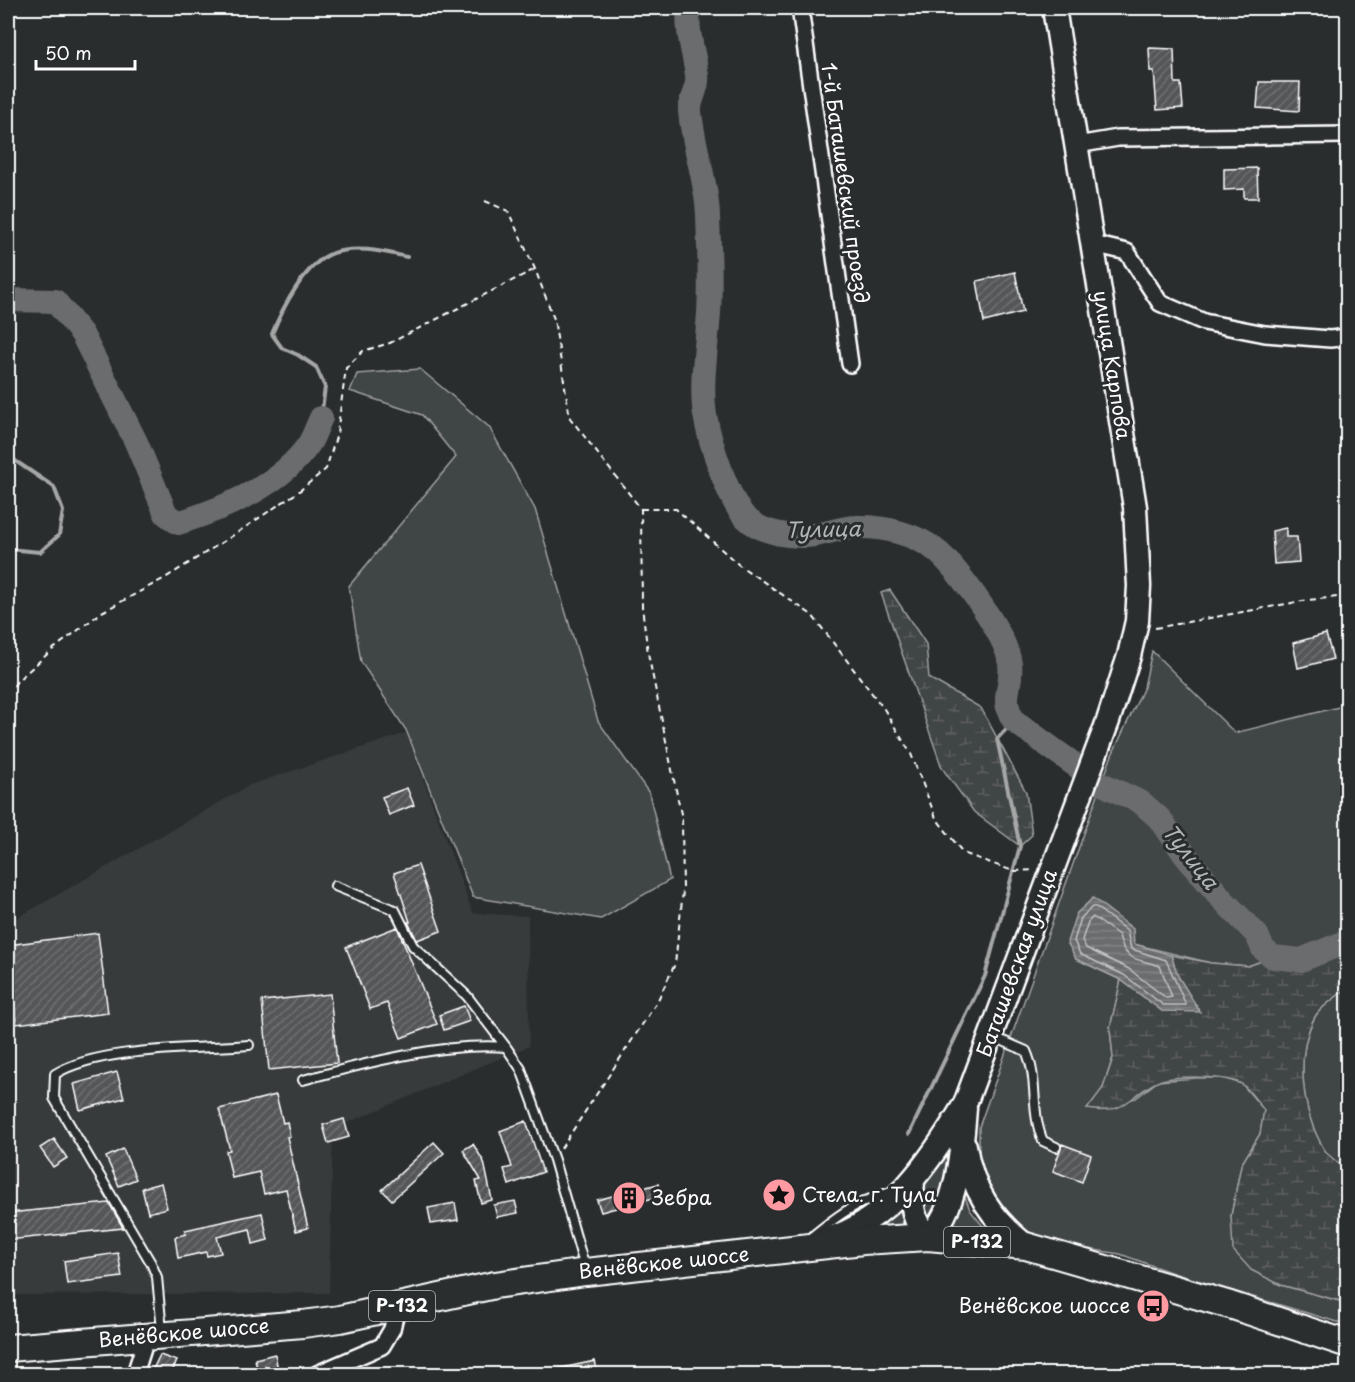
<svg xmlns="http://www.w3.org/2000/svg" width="1355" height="1382" viewBox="0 0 1355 1382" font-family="'Playpen Sans',sans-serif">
  <defs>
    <pattern id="wetland-marsh" width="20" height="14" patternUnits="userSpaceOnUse" patternTransform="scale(1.5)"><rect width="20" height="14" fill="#414445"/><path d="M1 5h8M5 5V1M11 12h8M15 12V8" fill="none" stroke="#5e6061"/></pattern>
    <pattern id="water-rules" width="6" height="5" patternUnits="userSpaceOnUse" patternTransform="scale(1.5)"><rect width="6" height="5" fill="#6a6c6d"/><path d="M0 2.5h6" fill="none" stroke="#808283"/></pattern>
    <pattern id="building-hatch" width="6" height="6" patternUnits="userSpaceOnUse" patternTransform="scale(1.5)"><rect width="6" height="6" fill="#555758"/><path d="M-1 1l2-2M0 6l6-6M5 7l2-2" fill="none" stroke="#6e7071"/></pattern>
  </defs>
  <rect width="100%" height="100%" fill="#2a2d2e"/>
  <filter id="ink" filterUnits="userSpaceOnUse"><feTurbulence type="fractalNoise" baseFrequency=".0167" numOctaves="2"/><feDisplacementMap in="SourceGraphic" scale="12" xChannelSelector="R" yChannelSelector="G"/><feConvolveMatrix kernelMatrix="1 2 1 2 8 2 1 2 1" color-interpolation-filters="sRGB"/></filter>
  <g filter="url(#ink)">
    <path fill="#373a3b" d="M 406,733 L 473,913 L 528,916 L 529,1046 L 333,1129 L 329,1293 L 8,1295 L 8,923 L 250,785 Z"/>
    <path fill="#414445" stroke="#a0a2a2" stroke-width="1.5" d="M 420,369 L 489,427 L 535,509 L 598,721 L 649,793 L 670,880 L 601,919 L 473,897 L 406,730 L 361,662 L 349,586 L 456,457 L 422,415 L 350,391 L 357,374 Z
      M 1152,651 L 1235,733 L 1347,705 L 1347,941 L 1301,960 L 1273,957 L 1248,966 L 1211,963 L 1134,944 L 1076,959 L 1121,980 L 1110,1028 L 1113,1057 L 1103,1088 L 1088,1109 L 1136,1098 L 1158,1081 L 1196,1078 L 1222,1078 L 1242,1084 L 1264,1110 L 1260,1134 L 1241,1165 L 1231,1216 L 1251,1270 L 1281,1285 L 1347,1303 L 1347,1325 L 1173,1273 L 1120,1254 L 1038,1241 L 1017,1226 L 989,1194 L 979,1164 L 979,1127 L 1112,755 L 1144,687 Z
      M 1347,988 L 1347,1171 C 1340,1163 1329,1158 1324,1149 C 1302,1113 1294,1053 1316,1015 C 1323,1005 1338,996 1347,988 Z
      M 954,1147 C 949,1173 944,1205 927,1226 L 920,1192 L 936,1168 Z
      M 963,1191 L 970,1210 L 986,1230 L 950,1228 Z
      M 900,1208 L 904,1230 L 868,1235 L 894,1209 Z"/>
    <path fill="url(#wetland-marsh)" stroke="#a0a2a2" stroke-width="1.5" d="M 890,590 L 926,644 L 929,678 L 981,708 L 1026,792 L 1032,835 L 1020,846 L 974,812 L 942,768 L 881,593 Z
      M 1347,941 L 1347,988 C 1338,996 1323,1005 1316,1015 C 1294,1053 1302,1113 1324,1149 C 1329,1158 1340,1163 1347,1171 L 1347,1303 L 1281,1285 L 1251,1270 L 1233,1250 L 1231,1216 L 1241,1165 L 1260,1134 L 1264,1110 C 1258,1103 1251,1092 1243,1085 C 1231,1075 1171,1075 1157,1082 C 1128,1096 1126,1116 1087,1109 L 1103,1088 L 1113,1058 L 1110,1028 L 1121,980 L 1162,1011 L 1199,1011 L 1177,975 L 1171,955 L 1211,963 L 1248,966 L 1273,957 L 1301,960 Z"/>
    <path fill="url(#water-rules)" stroke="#a6a7a7" stroke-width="1.5" d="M 1093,898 L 1133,929 L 1134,944 L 1171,955 L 1178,976 L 1200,1012 L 1162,1011 L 1121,980 L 1076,959 L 1067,942 L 1076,914 Z"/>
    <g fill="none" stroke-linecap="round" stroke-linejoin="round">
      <path stroke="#c3c4c5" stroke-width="1.5" d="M 1092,907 L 1096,907 L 1127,931 L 1131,949 L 1166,960 L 1186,1005 L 1163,1005 L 1124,975 L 1080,954 L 1074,941 L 1081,918 Z
        M 1093,917 L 1119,935 C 1125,963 1137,958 1160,966 L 1172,997 L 1166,998 L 1129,969 L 1086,948 L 1082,940 L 1088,922 Z"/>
      <path stroke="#a6a7a7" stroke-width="4" d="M 8,370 L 9,365
        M 8,416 L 11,427 L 8,456 L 54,487 L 63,511 L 59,535 L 40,552 L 8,549
        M 321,418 L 325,387 L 316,367 L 298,355 L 282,348 L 272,334 C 282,309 305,263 333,253 C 357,245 384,252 407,257
        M 909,1134 L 985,976 L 1020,846 L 997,739 L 1014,721"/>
      <path stroke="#6a6c6d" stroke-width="24" d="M 689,8 C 686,33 694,51 697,76 C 699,88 689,99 690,111 C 693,147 707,180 708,216 C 709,248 711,281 709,313 C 707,345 700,383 705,415 C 709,439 728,500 745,517 C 762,534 793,538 815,535 C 829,533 842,527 856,527 C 883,526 917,534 938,552 C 959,571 1007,635 1010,664 C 1013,688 999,697 1014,721 L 1100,783 L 1142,803 L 1161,820 L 1185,855 L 1222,899 L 1257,935 L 1263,949 L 1273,957 L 1301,960 L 1348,941
        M 8,300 L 55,301 L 82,334 L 136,442 L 166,514 L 178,523 C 225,508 280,486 309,444 C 314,436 317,426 321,418"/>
    </g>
    <path fill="url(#building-hatch)" stroke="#fff" stroke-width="1.5" d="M 1149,48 L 1174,49 L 1175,83 L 1181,83 L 1183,108 L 1157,110 L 1154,71 L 1150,71 Z
      M 1259,82 L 1300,82 L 1299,111 L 1257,108 Z
      M 1257,168 L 1258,198 L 1244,198 L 1244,189 L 1224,190 L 1224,169 Z
      M 1015,272 L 1023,312 L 984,322 L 977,281 Z
      M 1286,528 L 1286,537 L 1297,537 L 1299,562 L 1274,564 L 1272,531 Z
      M 1326,634 L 1333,659 L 1298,668 L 1293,643 Z
      M 407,788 L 414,805 L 389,815 L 382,797 Z
      M 418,865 L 441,931 L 417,940 L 408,922 L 410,922 L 394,873 Z
      M 397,927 L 437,1024 L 401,1038 L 387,1003 L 370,1009 L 346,947 Z
      M 98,933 L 108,1013 L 16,1024 L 8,945 Z
      M 330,994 L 337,1063 L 269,1070 L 262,1001 Z
      M 464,1006 L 470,1021 L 444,1030 L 439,1015 Z
      M 117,1072 L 124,1098 L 80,1110 L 74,1084 Z
      M 276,1095 L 283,1123 L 287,1122 L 290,1136 L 287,1137 L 308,1228 L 296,1231 L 286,1189 L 264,1194 L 259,1172 L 232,1178 L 226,1151 L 230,1150 L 219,1109 Z
      M 344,1119 L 349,1137 L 328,1143 L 323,1125 Z
      M 526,1121 L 543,1172 L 509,1185 L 504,1169 L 512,1167 L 500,1131 Z
      M 54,1139 L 67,1158 L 53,1167 L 40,1148 Z
      M 434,1142 L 444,1153 L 392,1200 L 382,1190 Z
      M 473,1144 L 484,1162 L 492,1200 L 481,1203 L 476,1181 L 481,1180 L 463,1150 Z
      M 1062,1144 L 1091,1155 L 1082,1182 L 1053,1171 Z
      M 123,1149 L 136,1179 L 119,1186 L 106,1157 Z
      M 161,1183 L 167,1208 L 148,1213 L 142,1188 Z
      M 658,1184 L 661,1196 L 601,1212 L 597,1200 Z
      M 515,1201 L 518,1213 L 497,1217 L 494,1205 Z
      M 109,1203 L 123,1228 L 8,1240 L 8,1213 Z
      M 455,1203 L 458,1220 L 431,1224 L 428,1208 Z
      M 262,1213 L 268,1240 L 253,1244 L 250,1229 L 217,1237 L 221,1253 L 207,1256 L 206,1252 L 178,1258 L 175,1237 L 186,1234 L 185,1230 Z
      M 118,1253 L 122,1277 L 67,1284 L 64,1261 Z
      M 275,1354 L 278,1370 L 258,1374 L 255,1359 Z
      M 160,1355 L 177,1361 L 171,1374 L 153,1369 Z
      M 595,1361 L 598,1374 L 552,1374 L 552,1370 Z"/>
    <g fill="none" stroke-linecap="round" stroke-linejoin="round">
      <g stroke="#fff" stroke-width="12">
        <path id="service" d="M 335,886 L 395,910 L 413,946 L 467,996 L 506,1047
          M 994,1037 L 1026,1051 C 1039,1079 1030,1112 1043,1141 L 1056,1147
          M 303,1080 C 362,1064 444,1042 506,1047 L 521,1069 L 554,1160 L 585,1268
          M 809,1239 C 838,1215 855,1202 891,1192
          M 162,1331 L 157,1277 L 151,1263 L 54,1098 L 55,1074 C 98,1047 196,1049 249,1045"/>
      </g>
      <g stroke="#fff" stroke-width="20">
        <path id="minor" d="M 800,8 L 850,364
          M 1077,145 L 1118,138 L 1348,135
          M 1093,244 L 1127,252 L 1160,303 L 1204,322 L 1265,334 L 1330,339 L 1348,337
          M 135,1374 L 147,1336
          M 317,1374 L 382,1346 L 392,1329 L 397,1307"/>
      </g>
      <g stroke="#fff" stroke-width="27">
        <path id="secondary" d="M 965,1146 C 972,1190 991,1218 1026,1246
          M 913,1181 C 911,1203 912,1222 928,1237 C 958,1211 962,1147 965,1108
          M 825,1240 C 891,1221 932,1159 965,1104 L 1108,721 L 1129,656 L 1137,621 L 1139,586 L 1135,507 L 1054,8"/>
      </g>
      <g stroke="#fff" stroke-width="30">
        <path id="primary" d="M 8,1348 L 303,1324 L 340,1319 L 495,1285 L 586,1272 L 863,1241 L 928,1237 L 1026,1246 L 1230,1305 L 1348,1344"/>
      </g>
      <path stroke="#fff" stroke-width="2" stroke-dasharray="6 4.5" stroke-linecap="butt" d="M 485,201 L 508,211 L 535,269 L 554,319 L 570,418 L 641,509 L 642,607 L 648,653 L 682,819 L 683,891 L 675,964 L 657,1002 L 560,1150
        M 641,509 L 676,509 L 739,565 L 812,615 L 884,709 L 911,754 L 936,818 L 963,853 L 1013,871 L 1035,870
        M 1155,628 L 1308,600 L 1348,596
        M 8,695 L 17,681 L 52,650 L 102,612 L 165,578 L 229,538 L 298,492 L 326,469 L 337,434 L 346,368 L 363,351 L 390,343 L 535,269"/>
      <use href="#service" stroke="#2a2d2e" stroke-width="8"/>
      <use href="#minor" stroke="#2a2d2e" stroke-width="15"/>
      <use href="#secondary" stroke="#2a2d2e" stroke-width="22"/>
      <use href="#primary" stroke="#2a2d2e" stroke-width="26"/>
    </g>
  </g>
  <defs>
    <g id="sight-disc" transform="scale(1.725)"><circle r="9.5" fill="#ff9aa2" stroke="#2a2d2e"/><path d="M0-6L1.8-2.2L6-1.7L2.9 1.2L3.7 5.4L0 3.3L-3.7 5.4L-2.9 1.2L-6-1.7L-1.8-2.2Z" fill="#111"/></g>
    <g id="building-disc" transform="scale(1.725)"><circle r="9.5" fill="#ff9aa2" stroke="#2a2d2e"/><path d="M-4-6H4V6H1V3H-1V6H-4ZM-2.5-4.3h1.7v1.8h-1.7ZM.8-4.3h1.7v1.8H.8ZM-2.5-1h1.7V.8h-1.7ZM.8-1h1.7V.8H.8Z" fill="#111"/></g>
    <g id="bus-disc" transform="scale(1.725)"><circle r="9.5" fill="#ff9aa2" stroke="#2a2d2e"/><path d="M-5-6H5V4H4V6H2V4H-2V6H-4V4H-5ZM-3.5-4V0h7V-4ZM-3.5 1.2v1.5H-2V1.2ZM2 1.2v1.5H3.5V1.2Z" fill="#111"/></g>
  </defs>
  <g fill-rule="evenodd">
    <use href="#sight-disc" x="779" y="1195"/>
    <use href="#building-disc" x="629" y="1198"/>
    <use href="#bus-disc" x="1153" y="1306"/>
  </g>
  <g text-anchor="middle" stroke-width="6" stroke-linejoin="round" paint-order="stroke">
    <g fill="#2a2d2e" stroke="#bfc0c0" stroke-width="1.5">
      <rect x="944" y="1227" width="66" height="30" rx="4.5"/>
      <rect x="369" y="1291" width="66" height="30" rx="4.5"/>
    </g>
    <g font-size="18" font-weight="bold" fill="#fff">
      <text x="977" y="1248">Р-132</text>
      <text x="402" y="1312">Р-132</text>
    </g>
    <g font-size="20" fill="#fff" stroke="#2a2d2e">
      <text transform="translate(845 183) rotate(82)" y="7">1-й Баташевский проезд</text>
      <text transform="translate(1112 365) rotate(81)" y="7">улица Карпова</text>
      <text transform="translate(1017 963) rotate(-70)" y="7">Баташевская улица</text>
      <text transform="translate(664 1263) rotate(-6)" y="7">Венёвское шоссе</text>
      <text transform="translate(184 1333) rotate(-5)" y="7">Венёвское шоссе</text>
    </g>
    <g font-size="20" fill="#fff" stroke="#2a2d2e" text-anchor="start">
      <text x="802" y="1202">Стела. г. Тула</text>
      <text x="652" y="1205">Зебра</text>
      <text x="1130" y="1313" text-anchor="end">Венёвское шоссе</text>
    </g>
    <g font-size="21" font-style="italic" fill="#b4b6b6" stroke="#2a2d2e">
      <text transform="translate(823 530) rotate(-1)" y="7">Тулица</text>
      <text transform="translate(1190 857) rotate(52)" y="7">Тулица</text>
    </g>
  </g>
  <rect width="1355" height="1382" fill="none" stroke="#2a2d2e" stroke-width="30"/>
  <rect x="15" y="15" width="1325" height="1352" fill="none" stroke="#fff" stroke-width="2" filter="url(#ink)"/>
  <path d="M36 60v9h99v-9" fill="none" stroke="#ffffff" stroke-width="3"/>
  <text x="45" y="60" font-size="18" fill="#ffffff" stroke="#2a2d2e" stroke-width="4.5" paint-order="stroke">50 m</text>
</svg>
